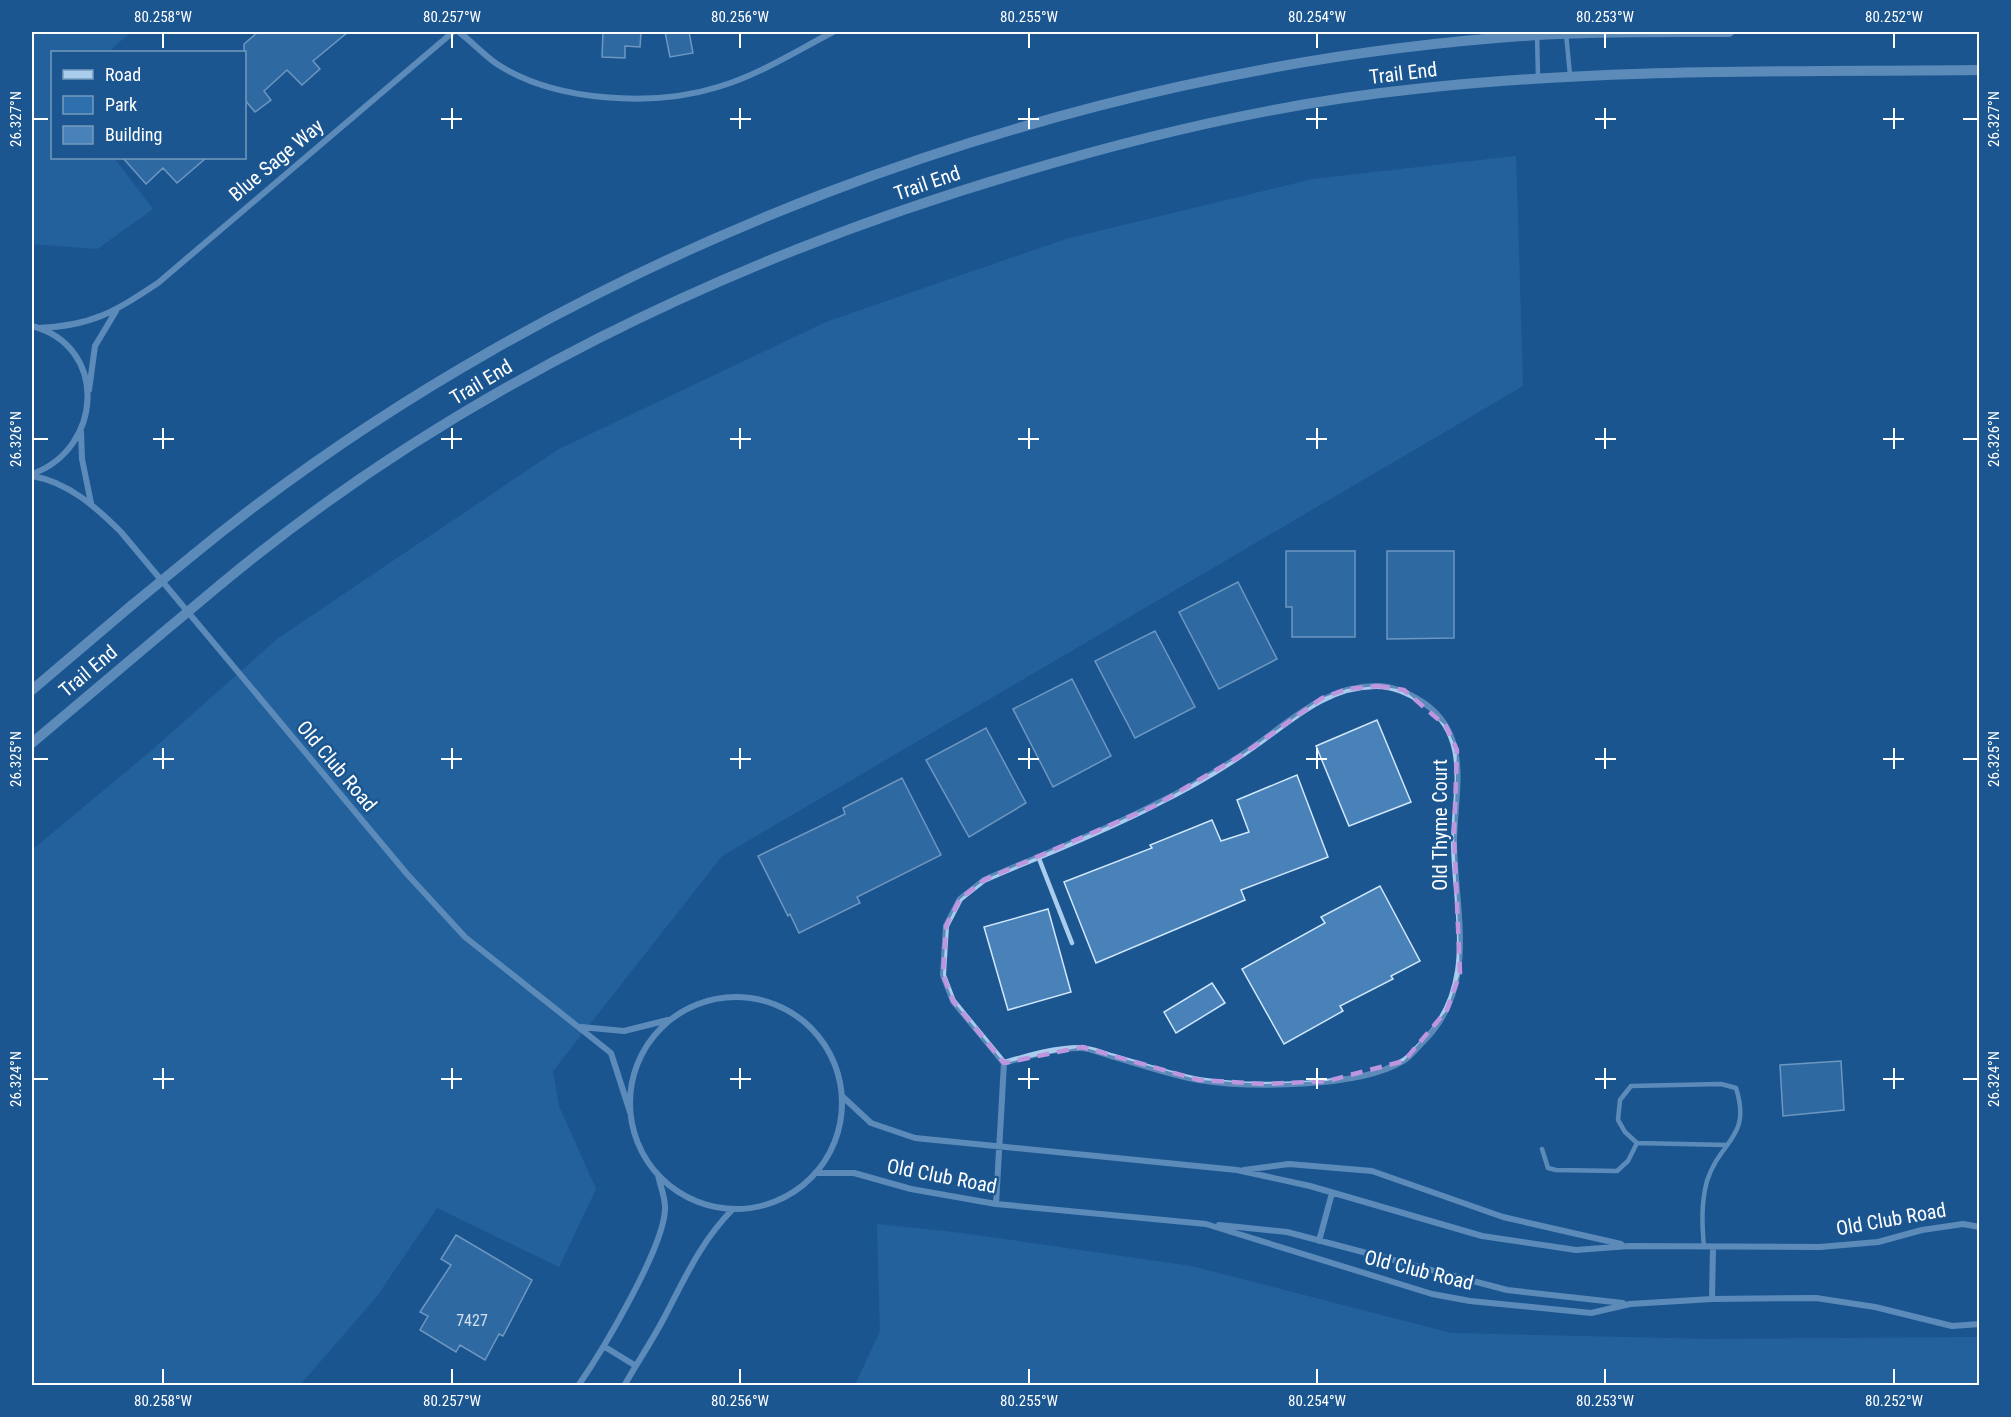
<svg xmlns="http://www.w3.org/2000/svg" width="2011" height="1417" viewBox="0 0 2011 1417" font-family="'Roboto Condensed',sans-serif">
  <rect width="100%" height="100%" fill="#1b5690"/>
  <path fill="#2e70ae" d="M 32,32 L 131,32 L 108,52 L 52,52 L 52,158 L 114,158 L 153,209 L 97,249 L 32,244 Z
    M 1516,156 L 1523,386 L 722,856 L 553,1071 L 559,1106 L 596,1189 L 559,1267 L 437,1208 L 377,1296 L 300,1385 L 32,1386 L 32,850 L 151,751 L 277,639 L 559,449 L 826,322 L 1066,239 L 1313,179 Z
    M 877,1224 L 962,1233 L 1191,1266 L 1451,1333 L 1708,1339 L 1979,1337 L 1979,1385 L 855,1385 L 880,1331 Z"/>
  <path fill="#4882b9" stroke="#d0e6fa" stroke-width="1.5" d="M 258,32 L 348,32 L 313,61 L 320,69 L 302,85 L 287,70 L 264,91 L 271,100 L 255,112 L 244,99 L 244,44 Z
    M 603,32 L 641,32 L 640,47 L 625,46 L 625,58 L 602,57 Z
    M 665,32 L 689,32 L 693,53 L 670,57 Z
    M 123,158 L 206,158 L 177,183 L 163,168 L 146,184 Z
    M 1286,551 L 1355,551 L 1355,637 L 1292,637 L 1292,607 L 1286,607 Z
    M 1387,551 L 1454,551 L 1454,638 L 1387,639 Z
    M 1238,582 L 1277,659 L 1219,689 L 1179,612 Z
    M 1155,631 L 1195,707 L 1135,738 L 1095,661 Z
    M 1072,679 L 1111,756 L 1053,787 L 1013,709 Z
    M 1377,720 L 1411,802 L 1349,826 L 1316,746 Z
    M 986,728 L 1026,803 L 969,837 L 926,760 Z
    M 1297,775 L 1328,857 L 1241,890 L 1245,900 L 1096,963 L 1064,882 L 1152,848 L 1150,845 L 1212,820 L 1221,841 L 1249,832 L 1237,800 Z
    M 902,778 L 941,855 L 857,897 L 860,903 L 799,933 L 790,914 L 788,916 L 758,856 L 845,814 L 843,808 Z
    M 1380,886 L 1420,961 L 1391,976 L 1393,979 L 1340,1006 L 1343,1011 L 1284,1044 L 1242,969 L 1325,923 L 1321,917 Z
    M 1048,909 L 1071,992 L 1008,1010 L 984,927 Z
    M 1212,983 L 1225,1003 L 1176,1033 L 1164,1012 Z
    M 1841,1061 L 1844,1110 L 1783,1116 L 1780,1065 Z
    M 456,1235 L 532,1280 L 503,1336 L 499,1334 L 485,1360 L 460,1345 L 456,1352 L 420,1330 L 428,1316 L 420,1312 L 451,1265 L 441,1259 Z"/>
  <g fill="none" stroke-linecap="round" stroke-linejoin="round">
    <path stroke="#aacdee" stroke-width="4.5" d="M 1566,33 L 1570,75
      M 1537,34 L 1538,77
      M 1038,856 L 1072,943
      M 1542,1149 L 1548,1168 L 1556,1170 L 1617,1171 L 1628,1161 L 1637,1143
      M 1704,1247 C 1702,1225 1701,1203 1707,1181 C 1720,1140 1752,1138 1736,1088 L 1721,1084 L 1631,1086 L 1620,1100 L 1618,1120 L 1625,1132 L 1637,1143 L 1727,1145"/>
    <path stroke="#aacdee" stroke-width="6" d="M 459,32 C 472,42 484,55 497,64 C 555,102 654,107 718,87 C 759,75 796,51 833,32
      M 32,326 C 109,346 103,449 32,474
      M 38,328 C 92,326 114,312 158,283 L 453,32
      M 89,390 L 95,346 L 116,311
      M 81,432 L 82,459 L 91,503
      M 32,476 C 68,482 96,507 121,532 L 407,874 L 465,937 L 611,1053 L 630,1112
      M630 1103a106 106 0 1 1 212 0a106 106 0 1 1-212 0Z
      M 581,1027 L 624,1031 L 668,1020
      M 843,1097 L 871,1123 L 915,1138 L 1237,1170 L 1310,1186 L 1482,1236 L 1576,1250 L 1629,1246 L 1820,1247 L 1878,1242 L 1922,1230 L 1963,1224 L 1980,1227
      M 1244,1170 L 1289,1164 L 1372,1171 L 1503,1217 L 1621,1244
      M 815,1173 L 854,1173 L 911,1189 L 996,1204 L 1206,1224 L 1432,1294 L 1470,1301 L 1591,1313 L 1630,1304 L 1712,1299 L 1816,1298 L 1875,1307 L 1952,1326 L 1980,1324
      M 996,1204 L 1004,1063 C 1028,1056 1054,1048 1080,1048 C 1090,1048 1101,1053 1111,1056 C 1140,1064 1170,1075 1199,1080 C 1249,1088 1359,1088 1403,1061 C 1410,1057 1416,1049 1422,1043 C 1478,988 1456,917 1454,847 C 1453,796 1474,738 1424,703 C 1409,693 1394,686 1376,686 C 1321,686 1284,728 1240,756 C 1213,774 1185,790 1156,804 C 1101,833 1041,855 984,880 L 960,899 L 946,926 L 943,975 L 953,1001 L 1004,1063
      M 1219,1225 L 1287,1232 L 1507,1290 L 1623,1303
      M 1319,1241 L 1332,1193
      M 1712,1299 L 1713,1247
      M 605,1347 L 636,1366
      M 578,1386 C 601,1353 666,1245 665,1207 C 665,1197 660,1185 658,1175
      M 624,1386 C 637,1363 652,1341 664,1318 C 685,1278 701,1241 733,1209"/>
    <path stroke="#aacdee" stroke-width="10" d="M 193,555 C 560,253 1065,65 1538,35 C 1601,31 1665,32 1729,32
      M 221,584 C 453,391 731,258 1019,173 C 1149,134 1280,103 1415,89 C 1602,68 1791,72 1980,70
      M 32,690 L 132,605
      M 32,743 L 160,635"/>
    <path stroke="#aacdee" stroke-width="10" d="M 132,605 L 193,555
      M 160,635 L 221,584"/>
  </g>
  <path d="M0 0H2011V1417H0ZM 1378,686 L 1404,690 L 1446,726 L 1457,750 L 1454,835 L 1460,973 L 1447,1010 L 1404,1061 L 1327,1081 L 1265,1084 L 1199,1080 L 1082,1047 L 1004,1063 L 953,1001 L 943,975 L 946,926 L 960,899 L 984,880 L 1154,806 L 1242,755 L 1322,698 L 1347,689 Z" fill="#1b5690" fill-opacity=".55" fill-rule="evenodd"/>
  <path fill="none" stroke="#bd96df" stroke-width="4.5" stroke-dasharray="12 8" stroke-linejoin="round" d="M 1378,686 L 1404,690 L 1446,726 L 1457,750 L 1454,835 L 1460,973 L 1447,1010 L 1404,1061 L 1327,1081 L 1265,1084 L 1199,1080 L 1082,1047 L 1004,1063 L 953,1001 L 943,975 L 946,926 L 960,899 L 984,880 L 1154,806 L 1242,755 L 1322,698 L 1347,689 Z"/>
  <path fill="none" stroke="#fff" stroke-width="2" d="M 163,33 L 163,48M 452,33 L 452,48M 740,33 L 740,48M 1029,33 L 1029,48M 1317,33 L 1317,48M 1605,33 L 1605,48M 1894,33 L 1894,48M 452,108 L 452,129M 740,108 L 740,129M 1029,108 L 1029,129M 1317,108 L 1317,129M 1605,108 L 1605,129M 1894,108 L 1894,129M 33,119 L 48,119M 441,119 L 462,119M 730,119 L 751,119M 1018,119 L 1039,119M 1306,119 L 1327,119M 1595,119 L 1616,119M 1883,119 L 1904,119M 1963,119 L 1978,119M 163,428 L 163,449M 452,428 L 452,449M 740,428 L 740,449M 1029,428 L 1029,449M 1317,428 L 1317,449M 1605,428 L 1605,449M 1894,428 L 1894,449M 33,439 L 48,439M 153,439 L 174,439M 441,439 L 462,439M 730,439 L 751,439M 1018,439 L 1039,439M 1306,439 L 1327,439M 1595,439 L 1616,439M 1883,439 L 1904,439M 1963,439 L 1978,439M 163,748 L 163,769M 452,748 L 452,769M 740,748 L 740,769M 1029,748 L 1029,769M 1317,748 L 1317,769M 1605,748 L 1605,769M 1894,748 L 1894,769M 33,759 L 48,759M 153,759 L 174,759M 441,759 L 462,759M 730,759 L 751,759M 1018,759 L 1039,759M 1306,759 L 1327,759M 1595,759 L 1616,759M 1883,759 L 1904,759M 1963,759 L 1978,759M 163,1068 L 163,1089M 452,1068 L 452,1089M 740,1068 L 740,1089M 1029,1068 L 1029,1089M 1317,1068 L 1317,1089M 1605,1068 L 1605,1089M 1894,1068 L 1894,1089M 33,1079 L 48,1079M 153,1079 L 174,1079M 441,1079 L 462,1079M 730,1079 L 751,1079M 1018,1079 L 1039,1079M 1306,1079 L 1327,1079M 1595,1079 L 1616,1079M 1883,1079 L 1904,1079M 1963,1079 L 1978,1079M 163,1369 L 163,1384M 452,1369 L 452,1384M 740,1369 L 740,1384M 1029,1369 L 1029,1384M 1317,1369 L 1317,1384M 1605,1369 L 1605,1384M 1894,1369 L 1894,1384"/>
  <g text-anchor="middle" stroke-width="5" stroke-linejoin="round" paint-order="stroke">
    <g font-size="16" fill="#d1e0ee">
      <text x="472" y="1326">7427</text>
    </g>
    <g font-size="20" fill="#fff" stroke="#1b5690">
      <text transform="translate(1403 73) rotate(-7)" y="7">Trail End</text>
      <text transform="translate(276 160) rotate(-40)" y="7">Blue Sage Way</text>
      <text transform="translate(927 183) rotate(-19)" y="7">Trail End</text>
      <text transform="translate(481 382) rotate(-31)" y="7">Trail End</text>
      <text transform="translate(88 671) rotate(-40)" y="7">Trail End</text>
      <text transform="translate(337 766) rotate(50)" y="7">Old Club Road</text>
      <text transform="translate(1440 825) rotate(-90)" y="7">Old Thyme Court</text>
      <text transform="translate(942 1176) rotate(11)" y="7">Old Club Road</text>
      <text transform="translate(1891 1219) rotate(-10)" y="7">Old Club Road</text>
      <text transform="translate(1419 1270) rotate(14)" y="7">Old Club Road</text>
    </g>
  </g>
  <rect width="2011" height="1417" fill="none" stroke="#1b5690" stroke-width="66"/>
  <rect x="51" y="51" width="195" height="108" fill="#1b5690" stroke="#769abc" stroke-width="1.5"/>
  <rect x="63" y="70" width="30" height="9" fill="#aacdee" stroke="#769abc" stroke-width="1.5"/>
  <text x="105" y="81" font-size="18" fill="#ffffff">Road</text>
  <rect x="63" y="96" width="30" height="18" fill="#2e70ae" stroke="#769abc" stroke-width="1.5"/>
  <text x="105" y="111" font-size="18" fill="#ffffff">Park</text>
  <rect x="63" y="126" width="30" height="18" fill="#4882b9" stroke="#769abc" stroke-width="1.5"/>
  <text x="105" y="141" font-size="18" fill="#ffffff">Building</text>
  <rect x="33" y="33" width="1945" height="1351" fill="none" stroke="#fff" stroke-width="2"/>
  <g font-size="15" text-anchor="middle" fill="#fff">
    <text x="163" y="22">80.258°W</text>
    <text x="452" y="22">80.257°W</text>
    <text x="740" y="22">80.256°W</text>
    <text x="1029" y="22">80.255°W</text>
    <text x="1317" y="22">80.254°W</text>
    <text x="1605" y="22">80.253°W</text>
    <text x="1894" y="22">80.252°W</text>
    <text transform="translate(16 119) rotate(-90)" y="5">26.327°N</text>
    <text transform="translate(1994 119) rotate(-90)" y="5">26.327°N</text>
    <text transform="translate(16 439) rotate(-90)" y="5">26.326°N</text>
    <text transform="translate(1994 439) rotate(-90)" y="5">26.326°N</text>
    <text transform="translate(16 759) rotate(-90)" y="5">26.325°N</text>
    <text transform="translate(1994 759) rotate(-90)" y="5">26.325°N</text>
    <text transform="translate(16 1079) rotate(-90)" y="5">26.324°N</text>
    <text transform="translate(1994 1079) rotate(-90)" y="5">26.324°N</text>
    <text x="163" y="1406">80.258°W</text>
    <text x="452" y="1406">80.257°W</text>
    <text x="740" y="1406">80.256°W</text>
    <text x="1029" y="1406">80.255°W</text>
    <text x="1317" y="1406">80.254°W</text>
    <text x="1605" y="1406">80.253°W</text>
    <text x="1894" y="1406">80.252°W</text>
  </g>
</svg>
